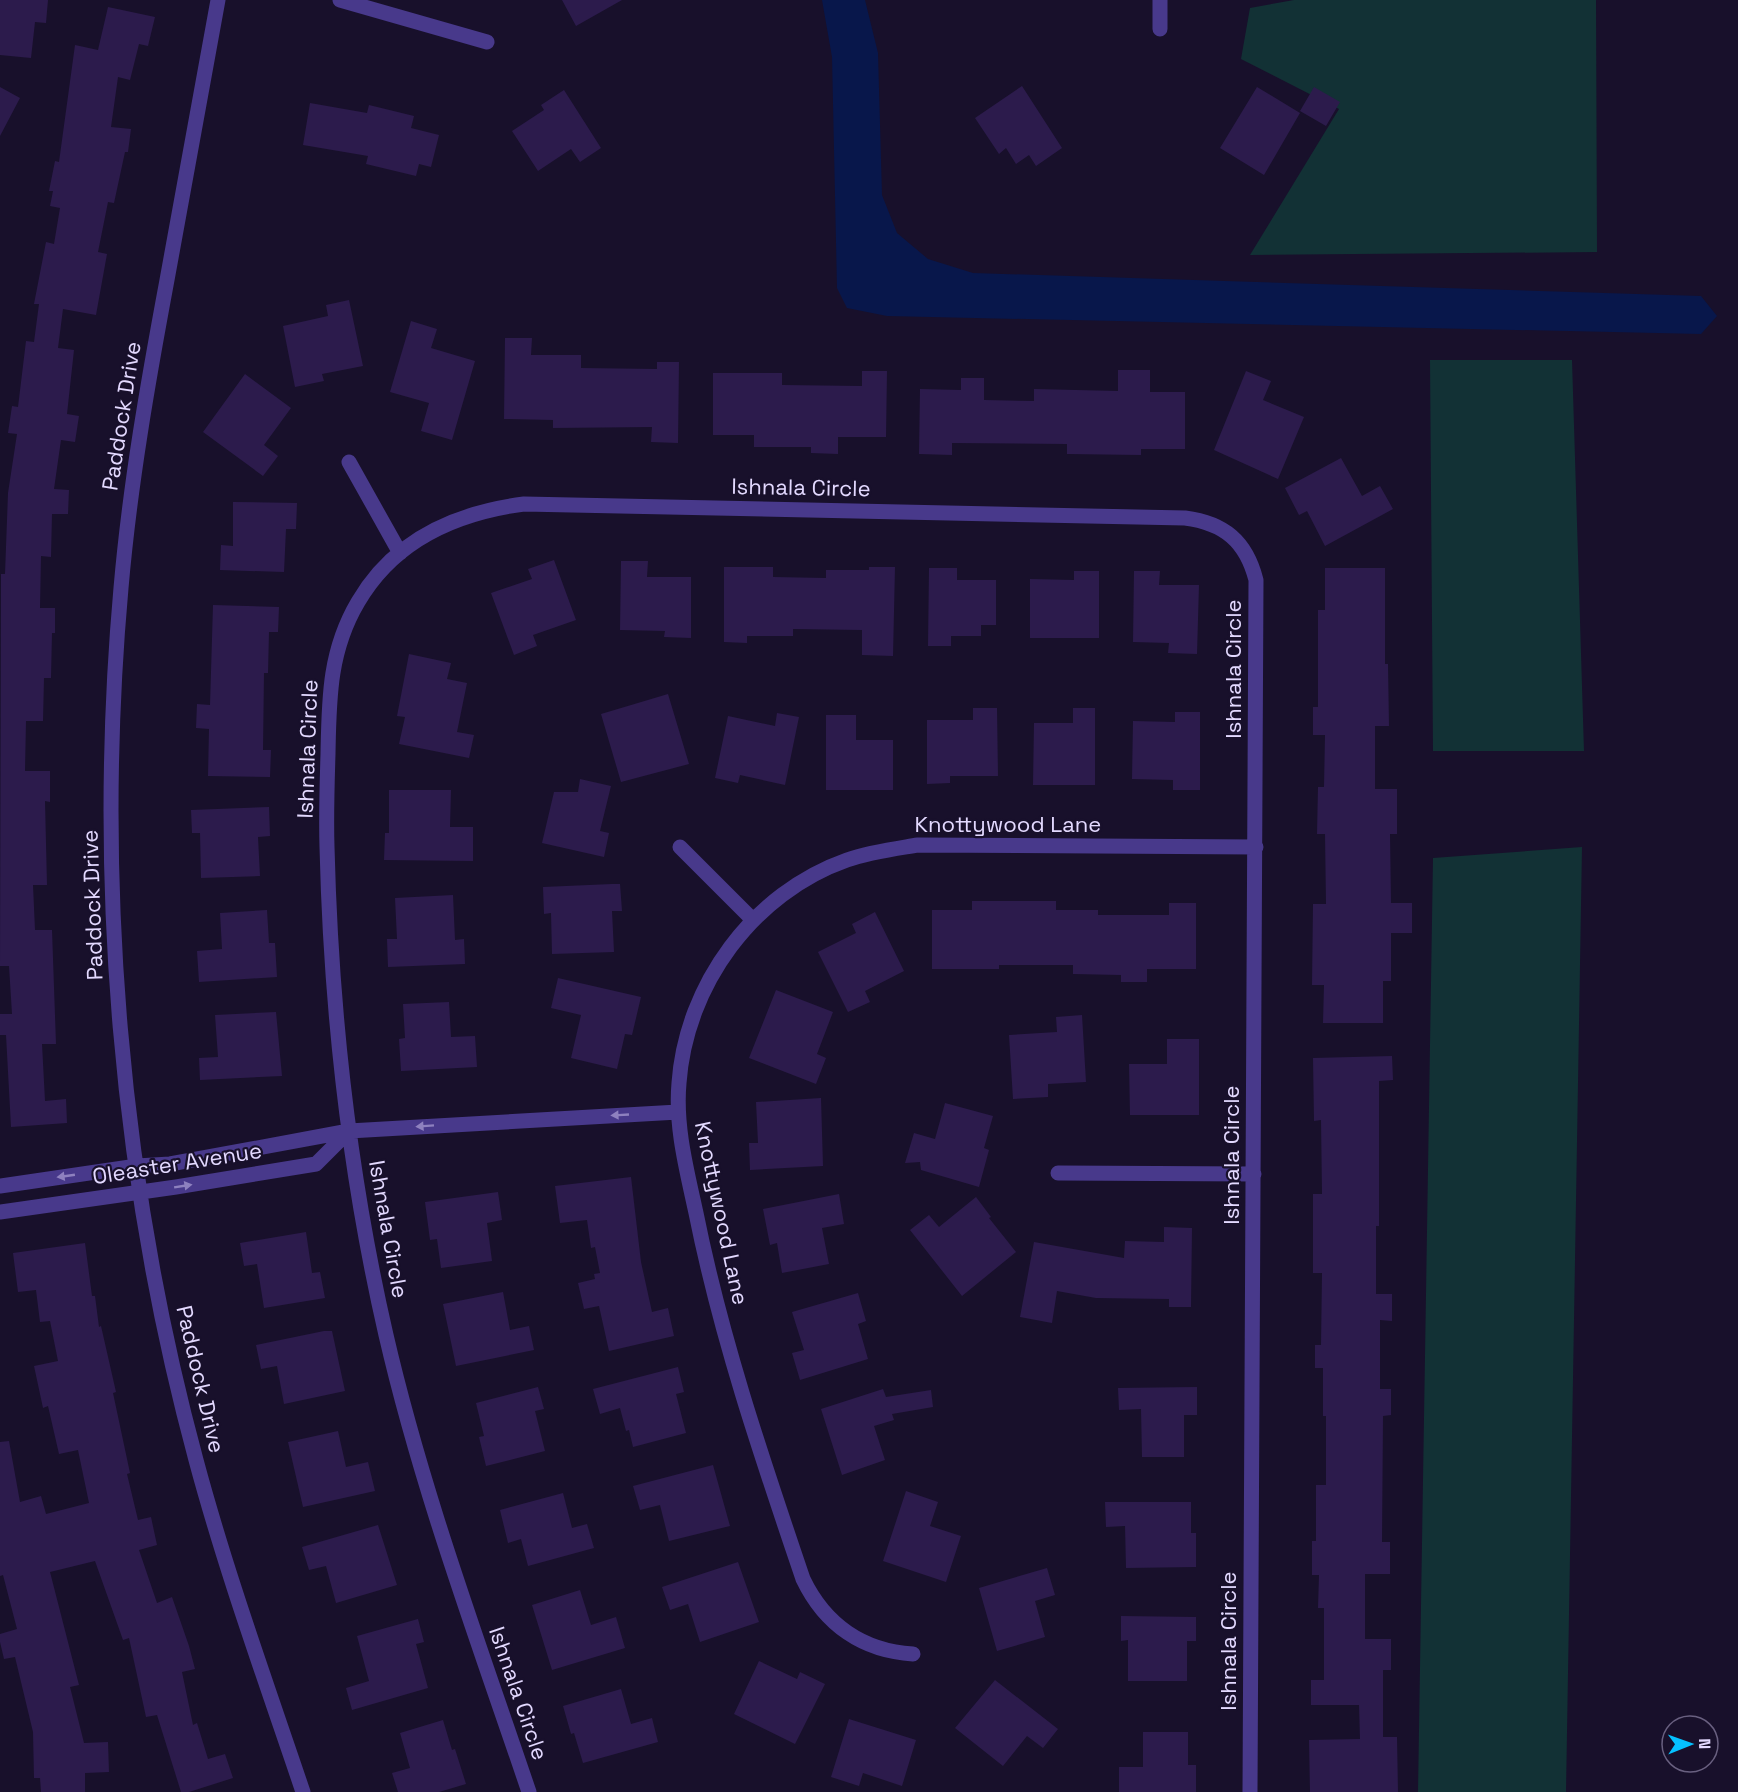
<svg xmlns="http://www.w3.org/2000/svg" width="1738" height="1792" viewBox="0 0 1738 1792" font-family="'Space Grotesk',sans-serif">
  <rect width="100%" height="100%" fill="#18102b"/>
  <path fill="#123135" d="M 1294,0 L 1596,0 L 1597,252 L 1250,255 L 1339,109 L 1241,59 L 1250,8 Z
    M 1430,360 L 1572,360 L 1584,751 L 1433,751 Z
    M 1582,847 L 1566,1792 L 1418,1792 L 1433,858 Z"/>
  <path fill="#08174b" d="M 822,0 L 865,0 L 878,53 L 882,195 L 897,233 L 928,259 L 973,273 L 1701,296 L 1717,316 L 1701,334 L 887,316 L 847,308 L 837,288 L 832,57 Z"/>
  <path fill="#2c1b4c" d="M 0,0 L 48,0 L 46,23 L 35,22 L 31,58 L 0,55 Z
    M 562,0 L 622,0 L 576,26 Z
    M 108,7 L 155,17 L 148,46 L 139,44 L 130,80 L 118,77 L 111,127 L 131,129 L 128,152 L 125,152 L 114,203 L 108,202 L 98,252 L 107,254 L 96,315 L 63,309 L 58,348 L 74,350 L 67,414 L 79,416 L 75,442 L 61,440 L 54,489 L 69,490 L 68,514 L 52,514 L 51,557 L 41,556 L 40,608 L 55,608 L 55,633 L 52,633 L 51,678 L 44,678 L 43,721 L 26,721 L 25,771 L 50,771 L 50,802 L 45,801 L 47,885 L 33,885 L 35,930 L 52,930 L 56,1044 L 42,1044 L 45,1101 L 66,1099 L 67,1123 L 11,1127 L 6,1035 L 0,1035 L 0,1014 L 12,1014 L 9,966 L 0,966 L 1,574 L 5,574 L 8,493 L 17,434 L 8,433 L 12,406 L 18,407 L 26,341 L 34,342 L 39,304 L 34,304 L 46,242 L 54,244 L 60,208 L 50,206 L 53,191 L 49,191 L 55,161 L 59,162 L 75,45 L 98,50 Z
    M 1022,86 L 1062,148 L 1036,166 L 1029,155 L 1016,164 L 1006,148 L 999,154 L 975,118 Z
    M 0,87 L 20,98 L 0,136 Z
    M 1257,87 L 1300,113 L 1264,175 L 1220,148 Z
    M 1314,87 L 1340,102 L 1326,126 L 1300,111 Z
    M 564,90 L 601,148 L 580,162 L 571,149 L 538,171 L 512,131 L 544,110 L 541,105 Z
    M 310,103 L 367,113 L 369,105 L 414,116 L 411,128 L 439,135 L 431,167 L 419,164 L 416,176 L 366,164 L 368,156 L 303,145 Z
    M 349,300 L 363,366 L 322,374 L 324,381 L 295,387 L 283,326 L 328,316 L 326,305 Z
    M 411,321 L 437,329 L 431,348 L 475,361 L 452,440 L 421,431 L 429,403 L 390,392 Z
    M 505,338 L 532,338 L 531,355 L 581,355 L 581,368 L 657,369 L 657,362 L 679,362 L 678,443 L 651,442 L 652,427 L 553,428 L 553,420 L 504,419 Z
    M 1118,370 L 1150,370 L 1150,392 L 1185,392 L 1185,449 L 1141,449 L 1141,455 L 1067,454 L 1067,444 L 952,443 L 952,455 L 919,454 L 920,389 L 961,390 L 961,378 L 984,378 L 984,400 L 1034,401 L 1034,389 L 1118,391 Z
    M 862,371 L 887,371 L 886,437 L 838,437 L 838,454 L 811,453 L 811,447 L 754,447 L 754,435 L 713,435 L 713,373 L 782,373 L 782,385 L 862,386 Z
    M 1246,371 L 1271,381 L 1263,400 L 1304,417 L 1278,479 L 1214,450 Z
    M 245,374 L 291,408 L 264,445 L 278,456 L 263,476 L 203,432 Z
    M 1341,458 L 1362,496 L 1380,486 L 1393,509 L 1325,546 L 1307,511 L 1299,515 L 1285,488 Z
    M 233,502 L 297,503 L 296,529 L 286,529 L 284,572 L 220,570 L 221,545 L 233,546 Z
    M 554,560 L 576,620 L 533,635 L 537,646 L 514,655 L 491,593 L 532,579 L 528,569 Z
    M 621,561 L 648,561 L 647,577 L 691,577 L 691,638 L 664,637 L 665,631 L 620,630 Z
    M 724,567 L 773,567 L 773,577 L 826,578 L 826,570 L 869,570 L 869,567 L 895,567 L 893,656 L 862,655 L 862,630 L 793,629 L 793,636 L 747,636 L 747,643 L 724,642 Z
    M 929,568 L 957,568 L 957,580 L 996,580 L 996,625 L 981,625 L 981,636 L 951,636 L 951,646 L 928,646 Z
    M 1325,568 L 1385,568 L 1385,664 L 1388,664 L 1389,726 L 1375,726 L 1375,789 L 1397,789 L 1397,834 L 1390,834 L 1391,903 L 1412,903 L 1412,933 L 1391,933 L 1391,981 L 1383,981 L 1383,1023 L 1323,1023 L 1324,985 L 1312,985 L 1313,904 L 1326,904 L 1325,834 L 1317,834 L 1318,787 L 1324,787 L 1325,735 L 1313,735 L 1313,707 L 1318,707 L 1318,610 L 1325,610 Z
    M 1074,571 L 1099,571 L 1099,638 L 1030,638 L 1030,579 L 1074,580 Z
    M 1134,571 L 1160,571 L 1159,585 L 1199,585 L 1197,654 L 1168,653 L 1169,643 L 1133,642 Z
    M 213,605 L 279,607 L 278,632 L 269,632 L 268,673 L 264,673 L 263,750 L 271,750 L 270,777 L 208,776 L 209,729 L 196,728 L 197,704 L 210,705 Z
    M 409,654 L 451,663 L 447,679 L 467,683 L 457,732 L 474,735 L 469,758 L 399,744 L 405,717 L 397,716 Z
    M 668,694 L 689,764 L 621,782 L 601,714 Z
    M 973,708 L 997,708 L 998,776 L 950,776 L 950,783 L 927,784 L 927,720 L 973,720 Z
    M 1073,708 L 1095,708 L 1095,785 L 1033,785 L 1034,723 L 1073,723 Z
    M 1175,712 L 1200,712 L 1200,790 L 1173,790 L 1173,780 L 1132,779 L 1133,721 L 1175,722 Z
    M 777,713 L 799,717 L 785,785 L 740,775 L 738,783 L 715,778 L 728,716 L 775,726 Z
    M 826,715 L 856,715 L 856,740 L 893,740 L 893,790 L 826,790 Z
    M 580,779 L 611,786 L 600,831 L 609,833 L 604,857 L 542,843 L 554,792 L 578,792 Z
    M 389,790 L 451,790 L 450,827 L 473,827 L 473,861 L 384,860 L 385,833 L 389,833 Z
    M 269,807 L 270,836 L 258,837 L 260,876 L 201,878 L 200,833 L 192,833 L 191,810 Z
    M 612,884 L 620,884 L 622,911 L 612,911 L 614,952 L 552,954 L 551,913 L 544,914 L 543,887 Z
    M 453,895 L 455,940 L 464,939 L 465,964 L 388,967 L 387,939 L 397,939 L 395,898 Z
    M 972,901 L 1056,901 L 1056,910 L 1098,910 L 1098,915 L 1169,915 L 1169,903 L 1196,903 L 1196,969 L 1147,969 L 1147,982 L 1121,982 L 1121,975 L 1073,974 L 1073,965 L 999,965 L 999,969 L 932,969 L 932,910 L 972,910 Z
    M 267,910 L 269,943 L 275,943 L 277,977 L 199,982 L 197,951 L 222,949 L 220,913 Z
    M 875,912 L 904,971 L 865,991 L 870,1002 L 848,1012 L 818,952 L 856,933 L 852,924 Z
    M 558,978 L 641,997 L 632,1035 L 625,1034 L 617,1069 L 571,1058 L 581,1015 L 551,1008 Z
    M 776,990 L 833,1012 L 817,1054 L 826,1058 L 816,1084 L 749,1058 Z
    M 449,1002 L 451,1037 L 475,1036 L 477,1067 L 401,1071 L 399,1039 L 405,1038 L 403,1004 Z
    M 276,1012 L 282,1076 L 200,1080 L 199,1058 L 218,1057 L 215,1015 Z
    M 1082,1015 L 1086,1082 L 1048,1084 L 1048,1097 L 1013,1099 L 1009,1035 L 1057,1032 L 1056,1017 Z
    M 1167,1039 L 1199,1039 L 1199,1115 L 1130,1115 L 1129,1064 L 1167,1064 Z
    M 1392,1056 L 1393,1080 L 1379,1081 L 1379,1226 L 1376,1226 L 1376,1294 L 1392,1294 L 1392,1321 L 1380,1320 L 1380,1389 L 1391,1389 L 1391,1415 L 1383,1416 L 1382,1542 L 1390,1542 L 1390,1574 L 1365,1574 L 1365,1639 L 1391,1639 L 1391,1670 L 1383,1670 L 1383,1737 L 1397,1737 L 1398,1792 L 1310,1792 L 1309,1740 L 1360,1739 L 1359,1705 L 1311,1705 L 1311,1680 L 1324,1680 L 1324,1608 L 1318,1608 L 1319,1575 L 1312,1575 L 1312,1541 L 1316,1541 L 1316,1485 L 1326,1485 L 1326,1416 L 1323,1416 L 1323,1368 L 1315,1368 L 1315,1345 L 1321,1345 L 1322,1273 L 1313,1273 L 1313,1194 L 1322,1194 L 1321,1120 L 1314,1121 L 1313,1058 Z
    M 821,1098 L 823,1166 L 750,1170 L 749,1143 L 758,1143 L 756,1102 Z
    M 945,1103 L 993,1116 L 984,1148 L 989,1150 L 979,1187 L 921,1170 L 920,1162 L 905,1163 L 914,1133 L 935,1139 Z
    M 631,1177 L 641,1262 L 652,1312 L 668,1308 L 674,1336 L 609,1351 L 599,1306 L 584,1309 L 578,1283 L 595,1279 L 594,1274 L 600,1273 L 595,1247 L 591,1248 L 587,1220 L 560,1223 L 555,1186 Z
    M 498,1192 L 502,1220 L 487,1223 L 492,1261 L 441,1268 L 437,1239 L 430,1240 L 425,1202 Z
    M 839,1194 L 844,1224 L 822,1228 L 829,1264 L 782,1273 L 777,1243 L 770,1245 L 763,1209 Z
    M 976,1197 L 991,1217 L 989,1218 L 1016,1252 L 962,1296 L 910,1230 L 929,1215 L 939,1227 Z
    M 1164,1227 L 1192,1228 L 1191,1307 L 1169,1307 L 1169,1299 L 1096,1298 L 1057,1291 L 1052,1323 L 1020,1317 L 1034,1242 L 1124,1258 L 1125,1241 L 1164,1242 Z
    M 306,1232 L 312,1273 L 320,1272 L 325,1298 L 264,1308 L 257,1264 L 244,1266 L 240,1243 Z
    M 85,1243 L 92,1296 L 95,1296 L 99,1327 L 101,1326 L 116,1392 L 113,1393 L 130,1473 L 127,1474 L 138,1520 L 151,1517 L 157,1545 L 139,1550 L 157,1603 L 172,1597 L 189,1646 L 195,1669 L 182,1672 L 193,1725 L 197,1723 L 208,1759 L 225,1754 L 233,1778 L 189,1792 L 181,1792 L 157,1715 L 146,1717 L 129,1638 L 123,1640 L 95,1561 L 50,1572 L 79,1685 L 70,1687 L 84,1743 L 108,1742 L 109,1772 L 85,1773 L 85,1792 L 41,1792 L 40,1778 L 34,1778 L 33,1732 L 15,1657 L 4,1659 L 0,1642 L 0,1634 L 17,1629 L 3,1575 L 0,1576 L 0,1442 L 9,1441 L 20,1502 L 41,1496 L 46,1514 L 89,1503 L 78,1450 L 59,1454 L 48,1406 L 43,1408 L 34,1366 L 58,1361 L 50,1321 L 40,1322 L 36,1290 L 18,1292 L 13,1253 Z
    M 503,1292 L 510,1330 L 529,1326 L 534,1350 L 456,1366 L 443,1304 Z
    M 858,1293 L 866,1321 L 858,1324 L 868,1359 L 800,1380 L 792,1353 L 804,1350 L 792,1312 Z
    M 324,1331 L 332,1331 L 345,1391 L 284,1404 L 277,1366 L 261,1369 L 256,1345 Z
    M 678,1367 L 684,1392 L 676,1394 L 686,1433 L 633,1447 L 629,1430 L 626,1431 L 620,1408 L 600,1414 L 593,1389 Z
    M 538,1387 L 544,1409 L 535,1411 L 545,1451 L 486,1466 L 479,1437 L 484,1436 L 476,1403 Z
    M 1197,1387 L 1197,1415 L 1184,1415 L 1184,1457 L 1142,1457 L 1141,1409 L 1119,1410 L 1118,1388 Z
    M 883,1389 L 886,1397 L 931,1390 L 933,1407 L 892,1414 L 894,1420 L 874,1426 L 885,1460 L 842,1475 L 821,1409 Z
    M 338,1431 L 346,1467 L 368,1462 L 375,1491 L 303,1507 L 288,1442 Z
    M 713,1465 L 730,1526 L 669,1541 L 660,1505 L 640,1510 L 633,1486 Z
    M 906,1491 L 938,1502 L 930,1526 L 961,1536 L 946,1582 L 883,1561 Z
    M 563,1493 L 572,1528 L 587,1524 L 594,1548 L 528,1566 L 521,1539 L 508,1543 L 500,1510 Z
    M 1105,1502 L 1191,1502 L 1191,1533 L 1196,1533 L 1196,1567 L 1126,1568 L 1125,1526 L 1106,1527 Z
    M 378,1525 L 397,1585 L 336,1603 L 326,1566 L 309,1570 L 302,1547 Z
    M 738,1562 L 759,1622 L 700,1642 L 688,1604 L 670,1610 L 662,1587 Z
    M 1047,1568 L 1055,1595 L 1035,1601 L 1045,1637 L 997,1651 L 979,1588 Z
    M 580,1590 L 591,1625 L 616,1617 L 625,1648 L 552,1670 L 532,1605 Z
    M 1121,1616 L 1196,1617 L 1196,1641 L 1187,1641 L 1187,1681 L 1128,1681 L 1128,1640 L 1121,1641 Z
    M 418,1619 L 424,1642 L 416,1644 L 428,1688 L 352,1710 L 346,1688 L 369,1681 L 357,1636 Z
    M 759,1661 L 797,1679 L 800,1672 L 825,1684 L 795,1744 L 734,1714 Z
    M 995,1680 L 1058,1729 L 1043,1748 L 1027,1736 L 1003,1766 L 955,1728 Z
    M 621,1689 L 631,1724 L 652,1718 L 658,1742 L 583,1763 L 574,1733 L 571,1734 L 563,1706 Z
    M 849,1719 L 916,1740 L 902,1786 L 863,1773 L 859,1786 L 831,1777 Z
    M 443,1720 L 452,1750 L 455,1749 L 466,1784 L 439,1792 L 398,1792 L 392,1773 L 410,1768 L 400,1733 Z
    M 1143,1732 L 1188,1732 L 1188,1765 L 1196,1765 L 1196,1792 L 1119,1792 L 1119,1767 L 1143,1767 Z"/>
  <g fill="none" stroke-linecap="round" stroke-linejoin="round">
    <path stroke="#48398b" stroke-width="15" d="M 218,0 C 201,93 184,186 167,280 C 148,382 130,484 121,588 C 95,878 120,1179 196,1460 C 226,1572 266,1682 303,1792
      M 340,0 L 487,42
      M 1160,29 L 1160,0
      M 349,462 L 400,553
      M 680,847 L 753,920
      M 1058,1173 L 1254,1174
      M 0,1186 L 137,1166 L 170,1164 L 349,1131 L 678,1112
      M 0,1212 L 176,1187 L 316,1164 L 349,1131
      M 913,1654 C 863,1651 825,1625 803,1579 C 762,1458 721,1338 696,1213 C 687,1171 675,1127 679,1083 C 686,985 753,893 847,860 C 870,852 894,849 918,845 L 1256,847
      M 529,1792 C 478,1641 422,1491 386,1335 C 349,1174 331,1011 327,847 C 326,816 327,785 328,754 C 329,699 329,651 358,602 C 394,540 455,513 524,504 L 1185,518 C 1224,523 1246,541 1256,580 L 1250,1792"/>
  </g>
  <defs><path id="oneway-solid" d="M-6-.8H1V-3.2L6.5 0L1 3.2V.8H-6Z" transform="scale(1.5)"/></defs>
  <g fill="#8e81bf">
    <use href="#oneway-solid" transform="translate(620 1115) rotate(177)"/>
    <use href="#oneway-solid" transform="translate(425 1126) rotate(176)"/>
    <use href="#oneway-solid" transform="translate(66 1176) rotate(172)"/>
    <use href="#oneway-solid" transform="translate(183 1186) rotate(-9)"/>
  </g>
  <g text-anchor="middle" stroke-width="4.5" stroke-linejoin="round" paint-order="stroke">
    <g font-size="22" fill="#e3d9ff" stroke="#18102b">
      <text transform="translate(121 416) rotate(-81)" y="8">Paddock Drive</text>
      <text transform="translate(801 487) rotate(1)" y="8">Ishnala Circle</text>
      <text transform="translate(1233 669) rotate(-90)" y="8">Ishnala Circle</text>
      <text transform="translate(307 749) rotate(-88)" y="8">Ishnala Circle</text>
      <text x="1008" y="832">Knottywood Lane</text>
      <text transform="translate(92 905) rotate(-92)" y="8">Paddock Drive</text>
      <text transform="translate(1231 1155) rotate(-90)" y="8">Ishnala Circle</text>
      <text transform="translate(177 1163) rotate(-9)" y="8">Oleaster Avenue</text>
      <text transform="translate(722 1213) rotate(78)" y="8">Knottywood Lane</text>
      <text transform="translate(389 1229) rotate(80)" y="8">Ishnala Circle</text>
      <text transform="translate(201 1379) rotate(77)" y="8">Paddock Drive</text>
      <text transform="translate(1228 1641) rotate(-90)" y="8">Ishnala Circle</text>
      <text transform="translate(519 1693) rotate(71)" y="8">Ishnala Circle</text>
    </g>
  </g>
  <g transform="translate(1690 1744) rotate(89)"><circle r="28" fill="#18102b" stroke="#696080" stroke-width="1.5"/>
  <path d="M0-4.5L10 22L0 15L-10 22Z" fill="#05c1ff"/>
  <text y="-9" font-size="16" font-weight="bold" text-anchor="middle" fill="#e3d9ff">N</text>
  </g>
</svg>
